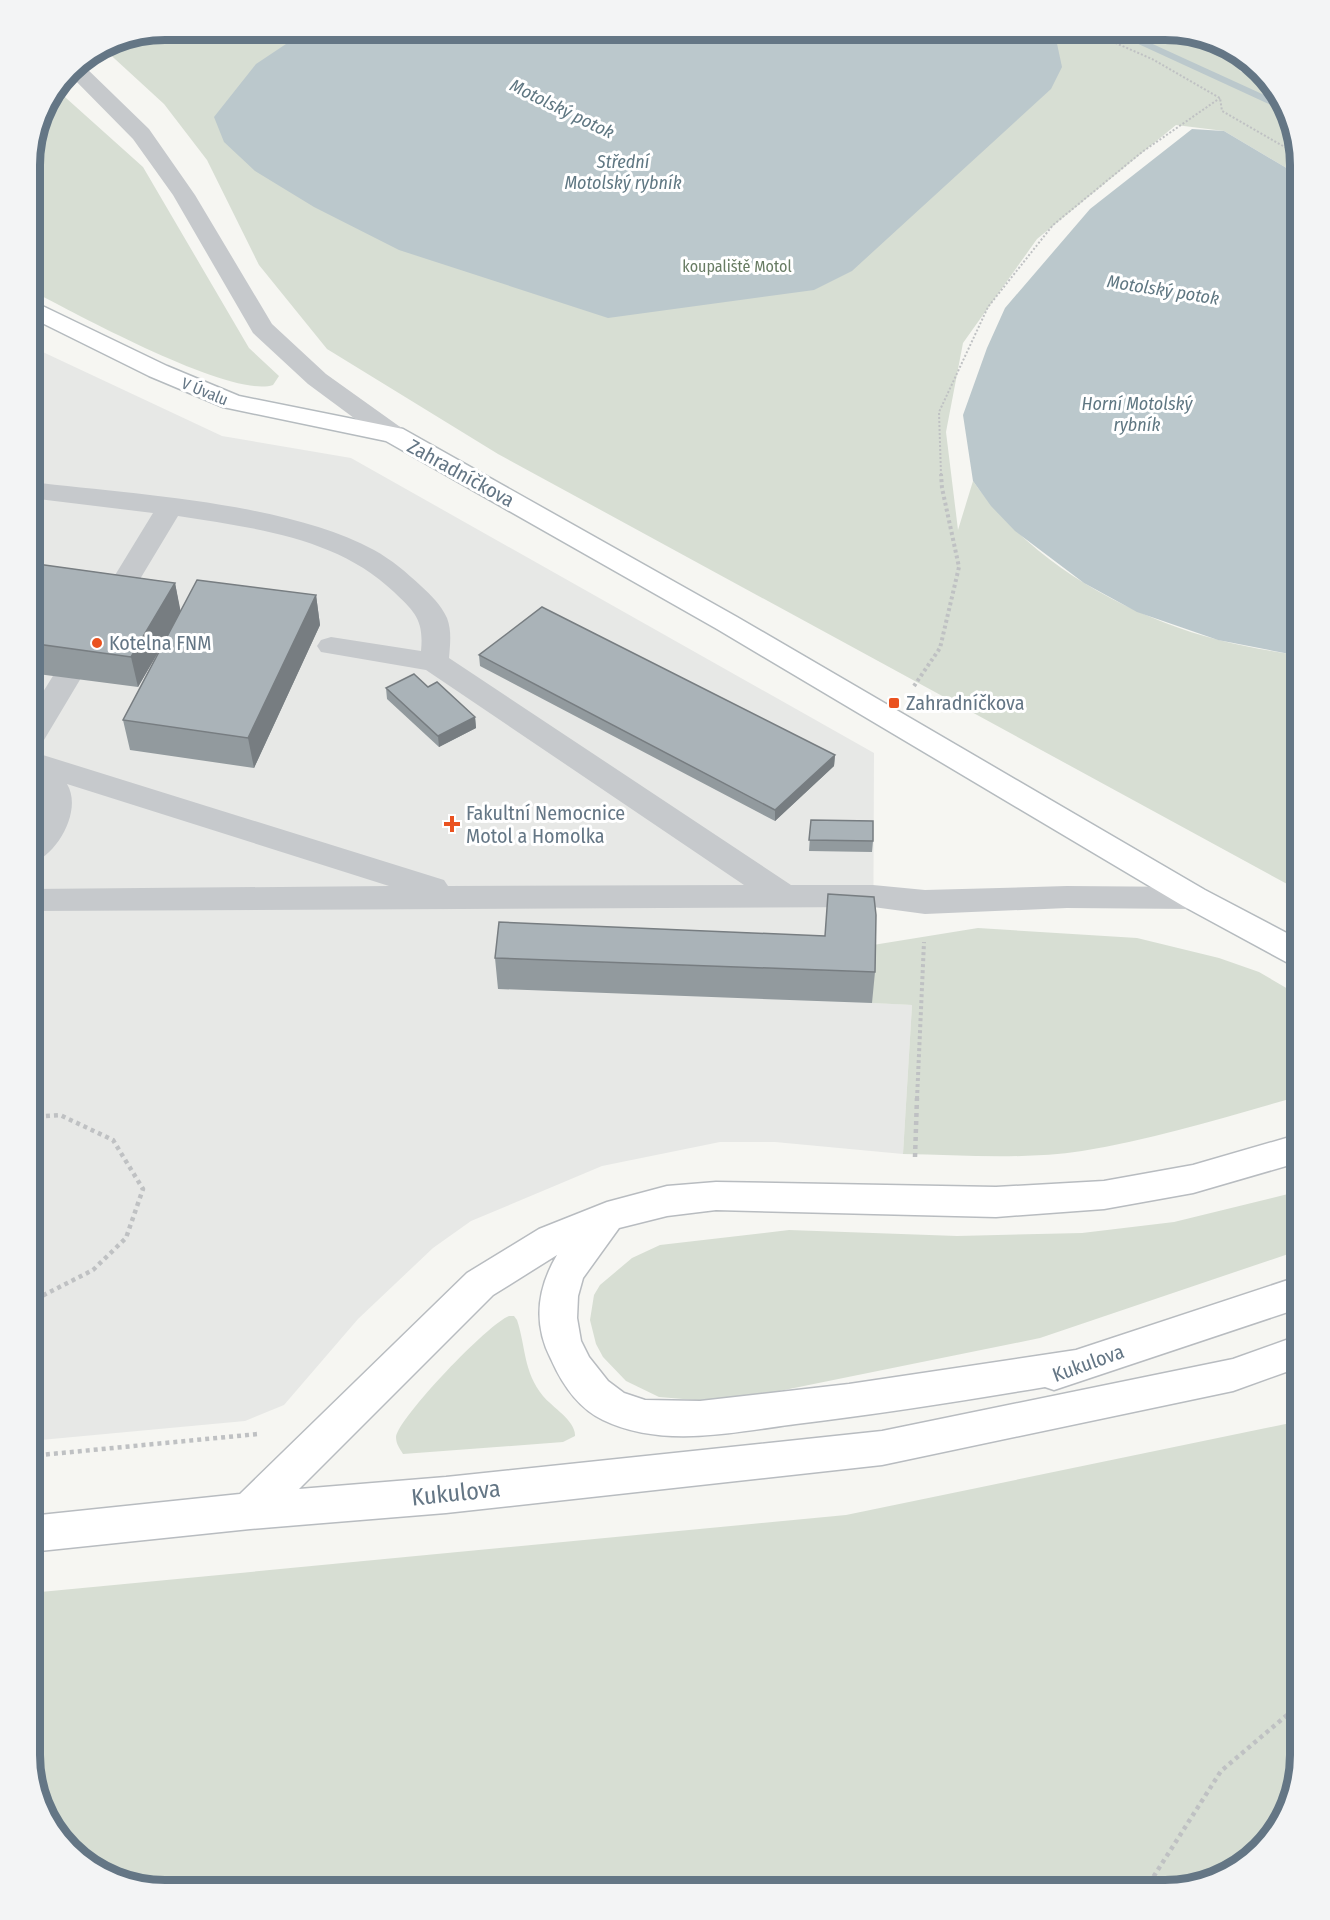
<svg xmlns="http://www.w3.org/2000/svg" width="1330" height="1920" viewBox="0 0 1330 1920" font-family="'Fira Sans Condensed',sans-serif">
  <rect width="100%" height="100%" fill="#f6f6f2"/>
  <path fill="#e7e8e6" d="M 30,346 L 222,436 L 351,458 L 874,753 L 873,1003 L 912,1005 L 903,1154 L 775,1142 L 720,1142 L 602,1166 L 471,1221 L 433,1248 L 358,1319 L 284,1405 L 245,1421 L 30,1441 Z"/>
  <path fill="#d7ded3" d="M 165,30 L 1173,30 L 1219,50 L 1237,61 L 1240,71 L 1267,82 L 1282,97 L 1300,165 L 1300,176 L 1224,131 L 1176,125 L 1037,239 L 963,343 L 946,432 L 958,530 L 973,481 C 1029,561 1125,616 1219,640 C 1245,647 1273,651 1300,656 L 1300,891 L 498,454 L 327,349 L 259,265 L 207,160 L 164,104 L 103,48 L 114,40 Z
    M 56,89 L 143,167 L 249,348 L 279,376 L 273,385 C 231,399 75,313 30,290 C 30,227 18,142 56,89 Z
    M 978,928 L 1137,938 L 1219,958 L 1259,972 L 1300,996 L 1300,1096 C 1228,1116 1156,1139 1082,1151 C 1022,1160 962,1155 903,1154 L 912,1005 L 872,1003 L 873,945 Z
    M 1300,1191 L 1300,1250 L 1040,1338 L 755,1396 L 707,1401 L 659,1397 L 626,1381 L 603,1357 L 596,1344 L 590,1320 L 594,1295 L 600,1285 L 632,1258 L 660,1245 L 789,1230 L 957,1236 L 1082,1233 L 1174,1222 Z
    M 509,1316 L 514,1316 L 517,1320 C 526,1347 523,1371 543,1396 C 552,1407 576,1421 575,1436 L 563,1442 L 403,1454 C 400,1449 396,1444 396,1437 C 399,1417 489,1323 509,1316 Z
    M 1300,1421 L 1300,1755 L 1282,1822 L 1233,1872 L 1165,1890 L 157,1890 L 97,1872 L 48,1823 L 30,1755 L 30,1593 L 846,1515 Z"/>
  <path fill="#bbc8cc" d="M 307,30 L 1039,30 L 1056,39 L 1062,67 L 1051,89 L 852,271 L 814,290 L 608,318 L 399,250 L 314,207 L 255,171 L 224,142 L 214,117 L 256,64 Z
    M 1192,129 L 1224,131 L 1300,176 L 1300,656 L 1218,640 L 1137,612 L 1084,583 L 1015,531 L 991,506 L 973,481 L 963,415 L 987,348 L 1005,308 L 1090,209 Z"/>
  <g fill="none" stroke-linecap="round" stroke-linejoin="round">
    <path fill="#bbc8cc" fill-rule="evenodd" d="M 1108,30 L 1122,30 L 1284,104 L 1286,112 Z"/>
    <g stroke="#b5bbbf" stroke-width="3">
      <path id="secondary" d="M 30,300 L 167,366 L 239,396 L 403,429 L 737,617 L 1205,890 L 1300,940 L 1300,967 L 1288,963 L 1183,906 L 717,629 L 386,441 L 223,407 L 149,376 L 30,317 Z"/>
    </g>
    <g stroke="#b8bcc0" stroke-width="3">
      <path id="primary" d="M 1300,1134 L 1300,1162 L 1193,1193 L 1104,1209 L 996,1217 L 716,1210 L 667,1216 L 619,1228 L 583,1278 L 578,1296 L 577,1318 L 581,1341 L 589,1357 L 608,1381 L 624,1393 L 645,1400 L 700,1401 L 849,1384 L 1076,1350 L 1300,1276 L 1300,1308 L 1054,1390 L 1045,1387 C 962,1401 880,1414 796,1424 C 734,1432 663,1449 603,1420 C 578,1408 562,1384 551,1359 C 533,1324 537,1289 557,1255 L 493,1295 L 299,1489 L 446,1477 L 882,1431 L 1233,1359 L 1300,1335 L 1300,1367 L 1233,1391 L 882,1465 L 446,1513 L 250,1529 L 30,1552 L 30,1516 L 240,1494 L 467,1273 L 539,1229 L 607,1202 L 667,1186 L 716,1182 L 996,1187 L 1104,1181 L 1193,1165 Z"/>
    </g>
    <path stroke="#bfc1c3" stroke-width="2" stroke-dasharray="2 2" stroke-linecap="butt" d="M 1086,30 L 1152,59 L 1220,98 L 1222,111 L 1297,154
      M 941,475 L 939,412 L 988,307 L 1053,225 L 1142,152 L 1220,98"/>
    <path stroke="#bfc1c3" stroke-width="4" stroke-dasharray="3 3" stroke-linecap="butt" d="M 914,686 L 940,648 L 959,567 L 942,488 L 941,474
      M 917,1099 L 924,942"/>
    <path stroke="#bfc1c3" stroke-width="4.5" stroke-dasharray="4 4" stroke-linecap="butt" d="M 30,1117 L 60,1115 L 113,1140 L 143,1189 L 126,1238 L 93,1270 L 30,1302
      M 915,1157 L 917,1098
      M 30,1456 L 258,1434
      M 1145,1890 L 1221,1771 L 1300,1704"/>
    <path fill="#c6c9cc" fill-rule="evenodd" d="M 1196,37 L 1233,48 L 1247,63 L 1235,62 L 1197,44 L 1194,40 Z
      M 30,482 C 132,494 285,502 374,550 C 392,560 406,572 421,586 C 431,595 441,605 447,618 C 452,631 450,645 449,658 L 791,885 L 873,885 L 925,890 L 1067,886 L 1194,887 L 1205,890 L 1210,898 L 1205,906 L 1194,909 L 1067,908 L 925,914 L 873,907 L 30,911 L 30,889 L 389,886 L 67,784 C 83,810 57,856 30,864 L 30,831 L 39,819 L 42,799 L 39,788 L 30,775 L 30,751 L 444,880 L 448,886 L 744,885 L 426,670 L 321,652 L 317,646 L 321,640 L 331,637 L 421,651 C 424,620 415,612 394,592 C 337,537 253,528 178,516 L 122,609 L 112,612 L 102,609 L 98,603 L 153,513 L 30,498 Z
      M 66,669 L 76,671 L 81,678 L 41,745 L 30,748 L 30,713 L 56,671 Z"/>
    <path fill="#c6c9cc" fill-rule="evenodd" d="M 81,63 L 149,129 L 195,195 L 272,324 L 326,374 L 403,429 L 407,435 L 403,441 L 394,443 L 385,441 L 308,384 L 253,333 L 173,195 L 133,139 L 68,73 Z"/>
    <use href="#secondary" fill="#fff" fill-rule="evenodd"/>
    <use href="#primary" fill="#fff" fill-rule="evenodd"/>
  </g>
  <path fill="#929a9e" d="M 30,563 L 175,583 L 180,611 L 316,595 L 320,625 L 254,768 L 130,750 L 123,720 L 163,644 L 138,687 L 30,673 Z
    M 479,655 L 835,755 L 834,766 L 775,821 L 480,666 Z
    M 386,688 L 475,717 L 476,728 L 439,747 L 387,699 Z
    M 811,820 L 873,841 L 872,852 L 809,851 Z
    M 495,958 L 875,972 L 872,1003 L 498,989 Z"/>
  <path fill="#777d81" d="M 175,583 L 181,613 L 138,687 L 131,657 Z
    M 316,595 L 320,625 L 254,768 L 248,738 Z
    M 475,717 L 476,728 L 439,747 L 438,736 Z
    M 835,755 L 834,766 L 775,821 L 775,810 Z"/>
  <path fill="#aab3b8" stroke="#777d81" stroke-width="1.5" d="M 30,563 L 175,583 L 131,657 L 30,643 Z
    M 197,580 L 316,595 L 248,738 L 123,720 Z
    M 542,607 L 835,755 L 775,810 L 479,655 Z
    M 414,674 L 428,687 L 437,682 L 475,717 L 438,736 L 386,688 Z
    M 811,820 L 873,821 L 873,841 L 809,840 Z
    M 828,894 L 874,897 L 876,915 L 875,972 L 495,958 L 499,922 L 825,936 Z"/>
  <g fill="#ea521f" stroke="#fff" stroke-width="2">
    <circle cx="97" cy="643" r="6"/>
    <rect x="888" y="697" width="12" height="12" rx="3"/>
    <path d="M449 815h6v6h6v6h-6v6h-6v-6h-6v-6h6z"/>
  </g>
  <g text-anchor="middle" stroke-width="6" stroke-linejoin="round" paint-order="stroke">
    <g font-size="16" fill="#687c63" stroke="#fff">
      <text x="737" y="272">koupaliště Motol</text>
    </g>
    <g font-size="16" fill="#647685" stroke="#fff">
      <text transform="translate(205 391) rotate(22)" y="6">V Úvalu</text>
    </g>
    <g font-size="18" font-style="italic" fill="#5f7782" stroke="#fff">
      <text transform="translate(562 109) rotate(26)" y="6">Motolský potok</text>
      <text x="623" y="168">Střední<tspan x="623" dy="21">Motolský rybník</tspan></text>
      <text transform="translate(1163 290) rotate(9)" y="6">Motolský potok</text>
      <text x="1137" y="410">Horní Motolský<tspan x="1137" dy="21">rybník</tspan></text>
    </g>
    <g font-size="20" fill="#647685" stroke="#fff">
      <text transform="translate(461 473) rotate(29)" y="7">Zahradníčkova</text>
      <text transform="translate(1088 1363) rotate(-20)" y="7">Kukulova</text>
    </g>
    <g font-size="20" fill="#647685" stroke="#fff" text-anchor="start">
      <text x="109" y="650">Kotelna FNM</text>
      <text x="906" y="710">Zahradníčkova</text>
      <text x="466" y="820">Fakultní Nemocnice<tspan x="466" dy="23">Motol a Homolka</tspan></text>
    </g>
    <g font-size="24" fill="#647685" stroke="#fff">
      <text transform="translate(456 1493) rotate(-6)" y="8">Kukulova</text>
    </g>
  </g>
  <path d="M0 0H1330V1920H0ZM165 40H1165A125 125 0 0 1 1290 165V1755A125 125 0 0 1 1165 1880H165A125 125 0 0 1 40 1755V165A125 125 0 0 1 165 40Z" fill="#f3f4f5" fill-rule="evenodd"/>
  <path fill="none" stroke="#647685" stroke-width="8" d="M165 40H1165A125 125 0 0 1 1290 165V1755A125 125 0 0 1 1165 1880H165A125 125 0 0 1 40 1755V165A125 125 0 0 1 165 40Z"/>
</svg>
